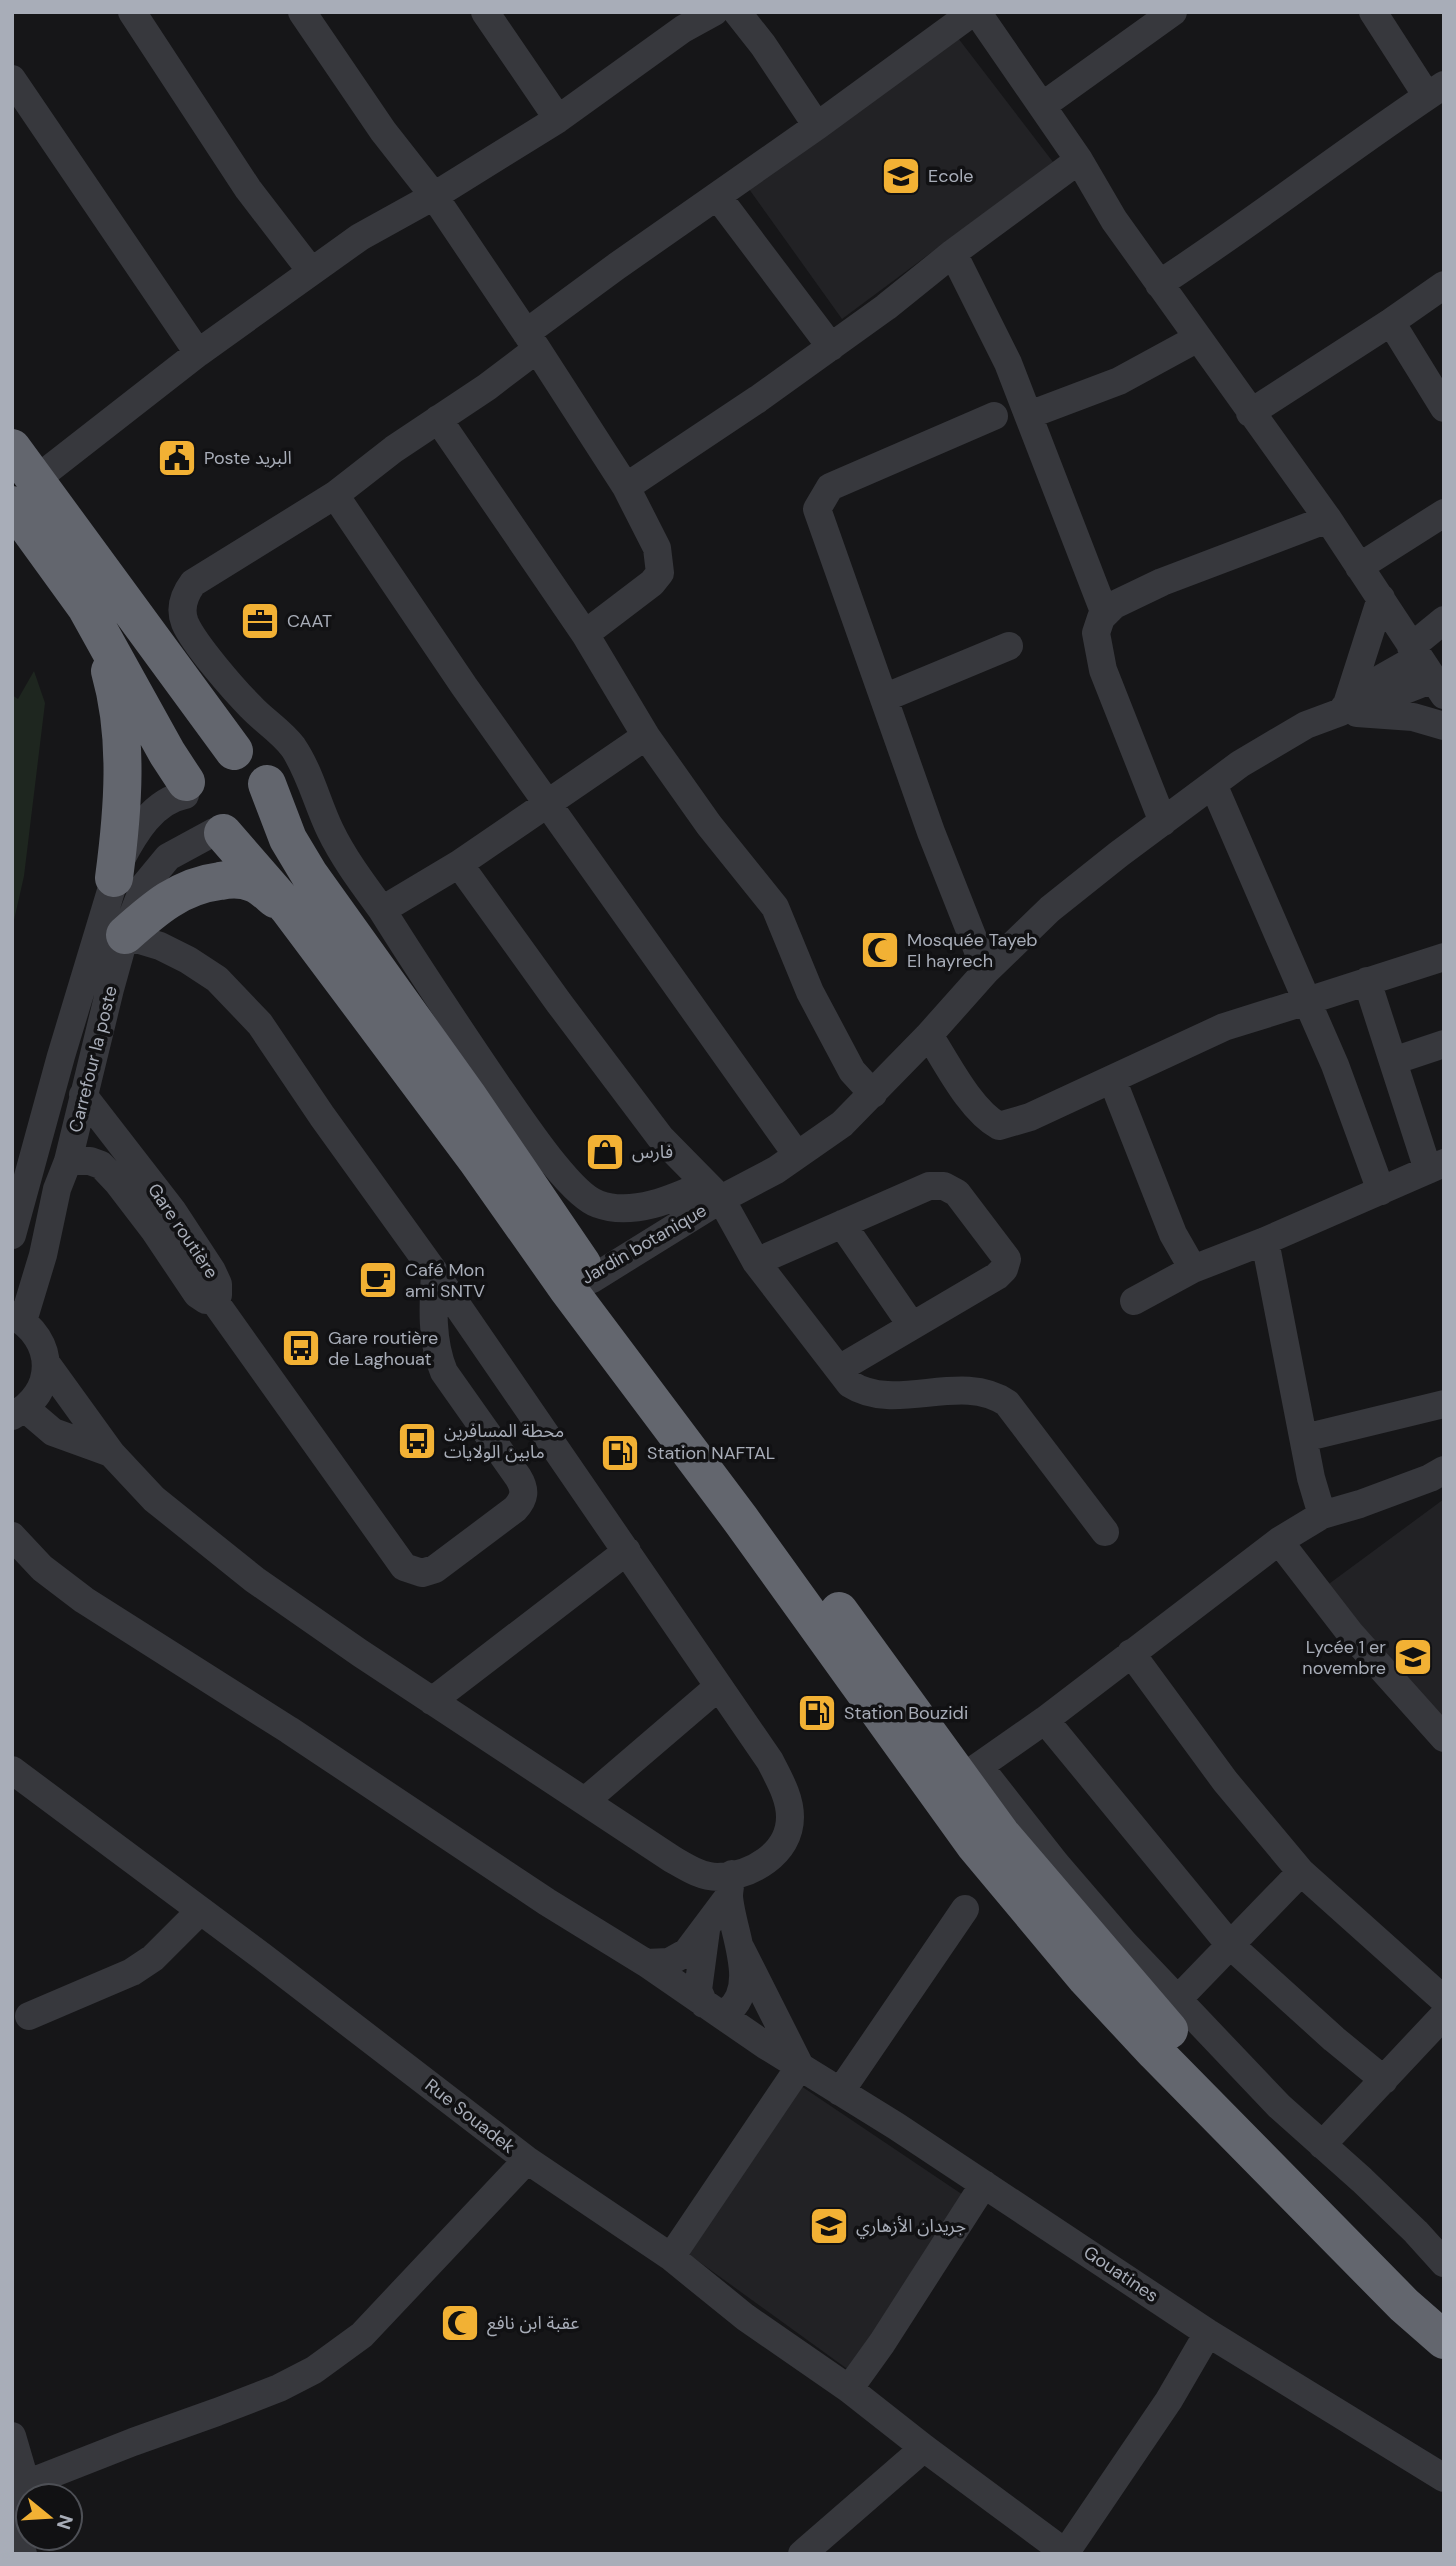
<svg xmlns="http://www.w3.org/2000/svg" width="1456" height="2566" viewBox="0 0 1456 2566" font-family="'DM Sans','Noto Sans Arabic',sans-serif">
  <rect width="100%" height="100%" fill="#161618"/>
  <path fill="#222225" d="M 958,38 L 1053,162 L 842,319 L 749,189 Z
    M 1444,1499 L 1444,1724 L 1322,1589 Z
    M 801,2086 L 969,2199 L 857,2376 L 687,2253 Z"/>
  <path fill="#1e261f" d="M 34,671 L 45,703 L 24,876 L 12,929 L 12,695 L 18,699 Z"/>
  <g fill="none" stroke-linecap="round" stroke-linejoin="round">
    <path stroke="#37383d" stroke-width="28" d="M 132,12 L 248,189 L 311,271
      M 302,12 L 383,131 L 434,196 L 537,349 L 626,487
      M 485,12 L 558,119
      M 737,12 L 763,45 L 817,126
      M 977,12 L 1079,160 L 1114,220 L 1328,519 L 1444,695
      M 1373,12 L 1427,96
      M 12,79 L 198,353
      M 1042,106 L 1173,12
      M 718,197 L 831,347
      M 953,253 L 1008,363 L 1105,614
      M 1159,284 C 1256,221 1347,149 1444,85
      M 1391,322 L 1444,408
      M 526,333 L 617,266 L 817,126 L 973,12
      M 537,349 L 487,387 L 394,449 L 335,495 L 193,583 C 184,595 179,608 185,623 C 194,644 234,690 251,707 C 264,721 281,731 293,747 C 310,772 317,803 330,830 C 344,859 363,884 382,910 L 459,864 L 646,736
      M 1250,413 L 1391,322 L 1444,285
      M 1029,415 L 1119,381 L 1198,338
      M 438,419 L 585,634 L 646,736 L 709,825 L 775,907 L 810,992 L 852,1071 L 873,1094
      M 34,481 L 198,353 L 360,237 L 434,196 L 558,119 L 683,29 L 714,12
      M 335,495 L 464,686 L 797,1155
      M 1359,567 L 1444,513
      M 585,634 L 652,583 L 660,573 L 657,548 L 626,487 L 758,399 L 886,307 L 953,253 L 1079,160
      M 1411,647 L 1444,620
      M 884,698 L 1009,646
      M 1347,704 L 1381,598
      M 1354,710 L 1433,679
      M 1357,713 L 1413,717 L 1444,726
      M 1213,784 L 1307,1001 L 1444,957
      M 1163,822 L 1103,670 L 1096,633 L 1101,618 L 1114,605 L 1162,582 L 1328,519
      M 459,864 L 559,1003 L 660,1137 L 721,1199 L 756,1262 L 850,1384 C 897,1414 960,1371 1007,1403 L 1105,1532
      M 382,910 C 420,971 459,1029 499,1088 C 519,1116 569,1194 598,1204 C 632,1217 675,1198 705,1184
      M 986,971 L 931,832 L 817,509 L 830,487 L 994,416
      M 1367,981 L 1428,1170
      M 929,1035 C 947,1063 970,1110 999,1126 L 1030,1117 L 1224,1027 L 1307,1001 L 1335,1065 L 1381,1191
      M 1393,1061 L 1444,1044
      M 1112,1079 L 1173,1234 L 1193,1269 L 1265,1241 L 1444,1163
      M 68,1161 L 90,1161 L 101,1165 L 118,1183 L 154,1230 L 197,1294 L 206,1300 L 213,1299 L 218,1295 L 218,1284 L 212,1271 L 172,1210 L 83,1095
      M 842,1224 L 912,1326
      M 12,1235 L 61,1056 L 120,861 C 134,834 153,801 185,795
      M 1265,1241 L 1311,1478 L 1322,1515
      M 756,1262 L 929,1186 L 944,1186 L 957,1193 L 1007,1259 L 1004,1269 L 997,1276 L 839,1369
      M 567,1288 L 592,1279 L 721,1199 L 776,1170 L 842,1124 L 929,1035 L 986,971 L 1050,909 L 1119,854 L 1240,764 L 1306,725 L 1341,712 L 1347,704 L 1382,678 L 1419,657
      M 213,1299 L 404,1567 L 422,1573 L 435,1569 L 515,1509 C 525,1498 526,1490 518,1477 L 444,1372 C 431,1341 433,1306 435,1273
      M 1134,1301 L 1193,1269
      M 12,1315 C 57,1339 57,1393 12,1416
      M 23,1321 L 43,1255 L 57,1189 L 68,1161 L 110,989 L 125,935 L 144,886 L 168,857 L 214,832
      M 46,1363 L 111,1453 L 154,1499 L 255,1580 L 360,1653 L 672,1859 C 686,1867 701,1877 718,1877 C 751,1876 790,1854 790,1817 C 790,1797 779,1779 770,1761 L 435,1273 L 322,1116 L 260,1024 L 217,979 L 188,960 L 160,946 L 100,928
      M 26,1409 L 53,1432 L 111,1453
      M 1304,1438 L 1444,1404
      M 12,1536 L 42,1568 L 84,1600 L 289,1730 L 547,1902 L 646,1963 L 765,2045 L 896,2126 L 1208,2333 L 1444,2478
      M 1279,1541 L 1350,1633 L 1444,1738
      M 1131,1653 L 1225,1781 L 1301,1872 L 1179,1998
      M 432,1701 L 627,1551
      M 1045,1720 L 1230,1945 L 1334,2039 L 1384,2080
      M 979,1766 L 1056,1864 L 1124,1943 L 1279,2106 L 1362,2180 L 1416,2232 L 1444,2263
      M 12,1770 L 263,1957 L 527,2160 L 671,2257 L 745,2317 L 849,2389 L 924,2448 L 1067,2554
      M 965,1776 L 1045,1720 L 1279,1541 L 1322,1515 L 1360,1504 L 1430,1478 L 1444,1470
      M 585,1801 L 718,1687
      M 1301,1872 L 1444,2000
      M 646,1963 L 669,1962 L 687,1952 L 729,1896
      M 704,2004 L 698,1990 L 706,1930
      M 716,2011 L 727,2012 C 761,1987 731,1930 729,1896 C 729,1890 731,1881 732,1874
      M 29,2016 L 132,1972 L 153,1958 L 200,1911
      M 840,2092 L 965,1909
      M 1322,2145 L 1444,2015
      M 671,2257 L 800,2066 L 741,1949
      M 849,2389 L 882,2343 L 984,2184
      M 12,2436 L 26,2484
      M 12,2496 L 26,2484 L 133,2442 L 217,2412 L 279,2388 L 314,2370 L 362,2335 L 527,2160
      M 12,2520 L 23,2554
      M 1066,2552 L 1169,2400 L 1208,2333
      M 802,2554 L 924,2448"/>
    <path stroke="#63666e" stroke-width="38" d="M 12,448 L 234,751
      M 12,505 L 86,607 L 167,753 L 186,782
      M 110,671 C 129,738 123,810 114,878
      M 267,784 L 288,839 L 309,874 L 467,1095 L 582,1264
      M 223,833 L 289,909 L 476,1159 L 567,1288 L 741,1520 L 974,1844 L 1086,1978 L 1155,2052 L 1404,2305 L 1444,2340
      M 125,935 C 154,909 180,886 220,881 C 230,879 243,879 253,883 C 261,886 269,894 275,899
      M 839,1611 L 1001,1834 L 1169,2030"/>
  </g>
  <defs>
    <g id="school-square" transform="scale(2.0125)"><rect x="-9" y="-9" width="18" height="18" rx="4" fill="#f2b134" stroke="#111113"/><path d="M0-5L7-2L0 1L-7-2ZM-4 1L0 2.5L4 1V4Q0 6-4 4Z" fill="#111"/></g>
    <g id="civic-square" transform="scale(2.0125)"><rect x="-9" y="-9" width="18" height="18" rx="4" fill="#f2b134" stroke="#111113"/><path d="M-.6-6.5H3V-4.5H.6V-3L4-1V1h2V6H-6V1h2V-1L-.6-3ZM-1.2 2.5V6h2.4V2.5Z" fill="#111"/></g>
    <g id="office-square" transform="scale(2.0125)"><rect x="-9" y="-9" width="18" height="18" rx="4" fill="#f2b134" stroke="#111113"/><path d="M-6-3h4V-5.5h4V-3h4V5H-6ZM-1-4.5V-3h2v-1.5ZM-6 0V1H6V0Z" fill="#111"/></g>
    <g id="mosque-square" transform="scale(2.0125)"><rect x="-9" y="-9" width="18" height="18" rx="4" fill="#f2b134" stroke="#111113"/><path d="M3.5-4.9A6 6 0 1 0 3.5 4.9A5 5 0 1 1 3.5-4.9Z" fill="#111"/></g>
    <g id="shop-square" transform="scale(2.0125)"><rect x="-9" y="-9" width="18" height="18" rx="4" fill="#f2b134" stroke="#111113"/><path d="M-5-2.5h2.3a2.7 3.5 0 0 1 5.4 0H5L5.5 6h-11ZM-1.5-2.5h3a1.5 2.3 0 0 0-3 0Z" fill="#111"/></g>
    <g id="cafe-square" transform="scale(2.0125)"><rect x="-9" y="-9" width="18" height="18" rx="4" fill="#f2b134" stroke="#111113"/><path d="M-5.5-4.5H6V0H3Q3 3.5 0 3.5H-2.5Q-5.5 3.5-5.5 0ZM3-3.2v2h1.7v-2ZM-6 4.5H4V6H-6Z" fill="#111"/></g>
    <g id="bus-square" transform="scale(2.0125)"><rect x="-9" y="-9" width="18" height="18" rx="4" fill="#f2b134" stroke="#111113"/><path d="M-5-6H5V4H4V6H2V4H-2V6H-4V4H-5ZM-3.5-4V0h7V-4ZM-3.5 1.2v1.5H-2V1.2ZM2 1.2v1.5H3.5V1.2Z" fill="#111"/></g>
    <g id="fuel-square" transform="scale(2.0125)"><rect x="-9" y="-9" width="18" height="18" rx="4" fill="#f2b134" stroke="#111113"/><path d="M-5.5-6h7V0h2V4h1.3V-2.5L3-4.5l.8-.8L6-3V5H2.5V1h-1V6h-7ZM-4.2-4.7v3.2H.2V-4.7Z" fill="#111"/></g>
  </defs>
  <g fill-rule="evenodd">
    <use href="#school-square" x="901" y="176"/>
    <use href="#civic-square" x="177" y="458"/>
    <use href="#office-square" x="260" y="621"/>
    <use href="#mosque-square" x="880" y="950"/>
    <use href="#shop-square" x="605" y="1152"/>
    <use href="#cafe-square" x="378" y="1280"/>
    <use href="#bus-square" x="301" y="1348"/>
    <use href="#bus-square" x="417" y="1441"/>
    <use href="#fuel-square" x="620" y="1453"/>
    <use href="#school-square" x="1413" y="1657"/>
    <use href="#fuel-square" x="817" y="1713"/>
    <use href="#school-square" x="829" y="2226"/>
    <use href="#mosque-square" x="460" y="2323"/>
  </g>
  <g text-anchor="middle" stroke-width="7" stroke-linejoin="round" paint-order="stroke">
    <g font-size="18" fill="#a8adb8" stroke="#111113" text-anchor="start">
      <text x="928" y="182">Ecole</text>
      <text x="204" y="464">Poste البريد</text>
      <text x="287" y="627">CAAT</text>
      <text x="907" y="946">Mosquée Tayeb<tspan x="907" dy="21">El hayrech</tspan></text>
      <text x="632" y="1158">فارس</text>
      <text x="405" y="1276">Café Mon<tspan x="405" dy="21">ami SNTV</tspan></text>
      <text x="328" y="1344">Gare routière<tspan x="328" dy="21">de Laghouat</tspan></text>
      <text x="444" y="1437">محطة المسافرين<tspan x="444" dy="21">مابين الولايات</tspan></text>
      <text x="647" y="1459">Station NAFTAL</text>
      <text x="1386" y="1653" text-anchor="end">Lycée 1 er<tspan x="1386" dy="21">novembre</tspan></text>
      <text x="844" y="1719">Station Bouzidi</text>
      <text x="856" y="2232">جريدان الأزهاري</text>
      <text x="487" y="2329">عقبة ابن نافع</text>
    </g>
    <g font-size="18" fill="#a8adb8" stroke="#111113">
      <text transform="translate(93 1059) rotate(-76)" y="6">Carrefour la poste</text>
      <text transform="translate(183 1231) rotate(56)" y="6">Gare routière</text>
      <text transform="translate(644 1244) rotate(-30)" y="6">Jardin botanique</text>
      <text transform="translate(470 2116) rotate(38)" y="6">Rue Souadek</text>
      <text transform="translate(1121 2274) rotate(34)" y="6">Gouatines</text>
    </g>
  </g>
  <rect width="1456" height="2566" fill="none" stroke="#a8adb8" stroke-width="28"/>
  <g transform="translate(49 2517) rotate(108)"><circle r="33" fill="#111113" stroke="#4d4f55" stroke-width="2"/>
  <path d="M0-5L12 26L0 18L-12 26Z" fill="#f2b134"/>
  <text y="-10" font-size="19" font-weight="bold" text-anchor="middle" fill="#a8adb8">N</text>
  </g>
</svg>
